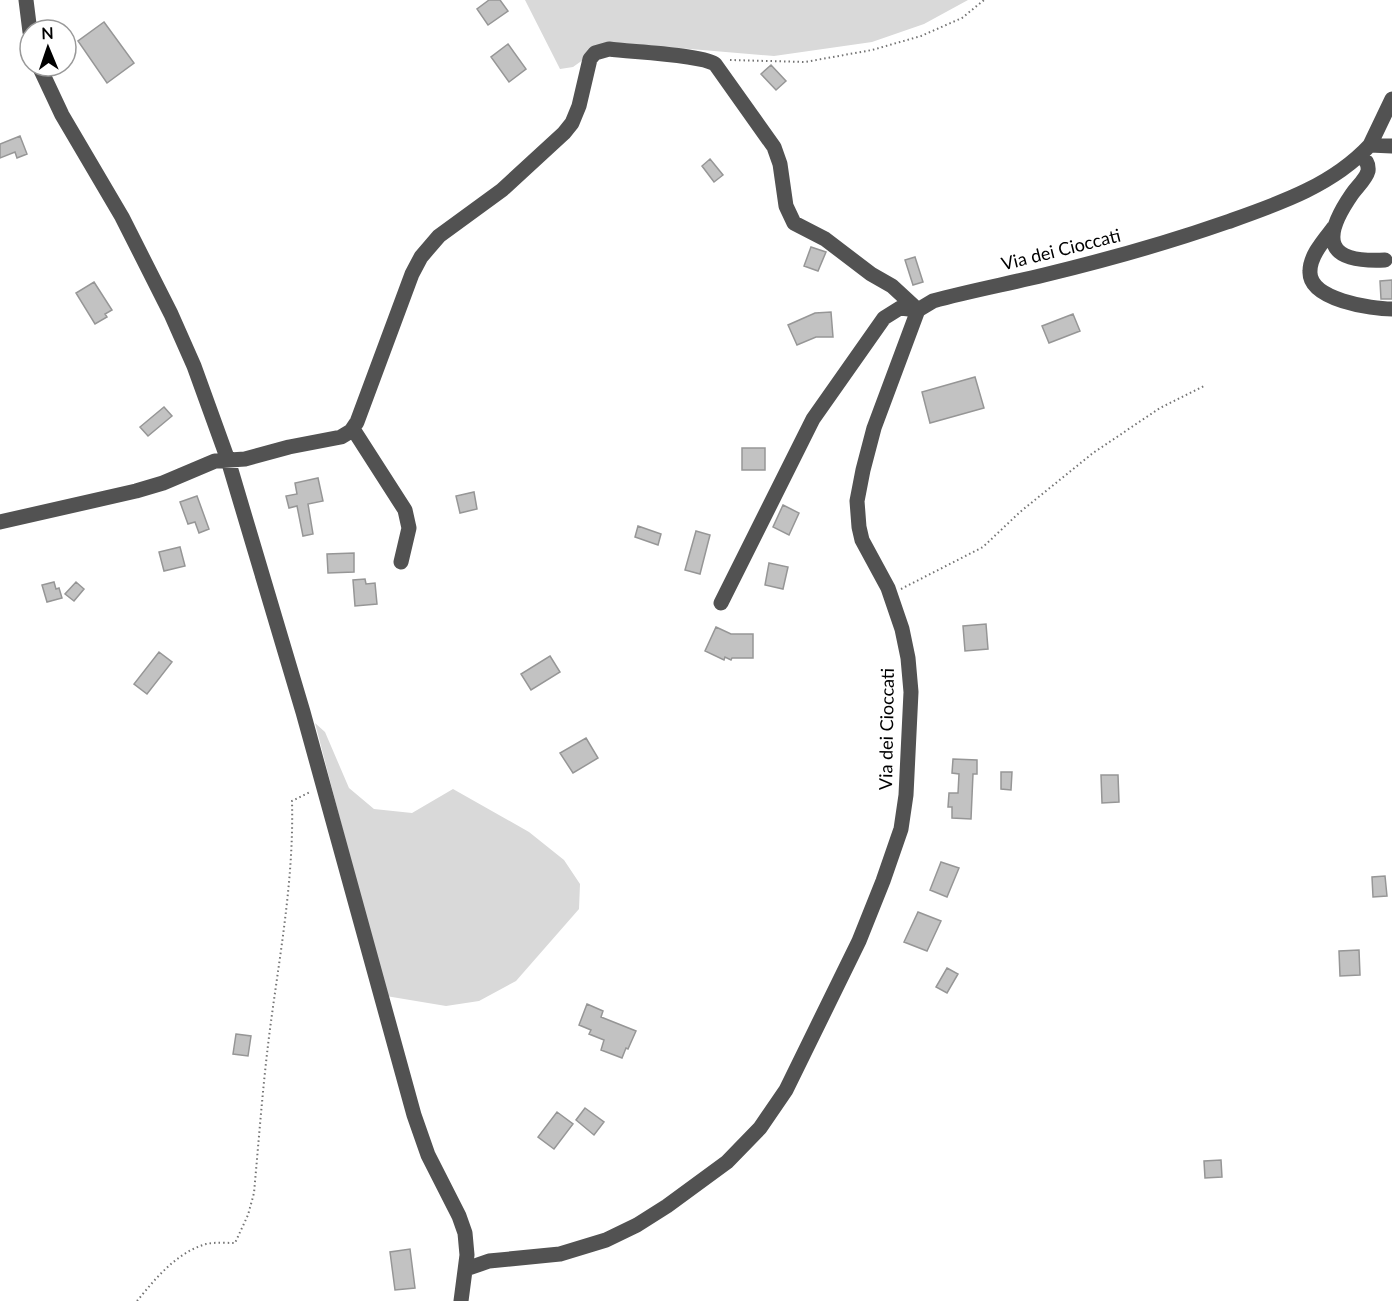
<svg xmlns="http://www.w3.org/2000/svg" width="1392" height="1301" viewBox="0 0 1392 1301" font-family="Lato,sans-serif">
  <rect width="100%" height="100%" fill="#fff"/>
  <path fill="#d9d9d9" d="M 525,0 L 968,0 L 924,24 L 872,42 L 774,56 L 608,42 L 573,67 L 560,69 Z
    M 315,723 L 325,732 L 349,788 L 374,809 L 412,813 L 453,789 L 529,832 L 564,860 L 580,884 L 579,909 L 516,981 L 479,1001 L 446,1006 L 386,996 Z"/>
  <path fill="#c2c2c2" stroke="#969696" stroke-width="1.5" d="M 489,0 L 500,0 L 508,11 L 488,25 L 477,9 Z
    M 104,22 L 134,63 L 107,83 L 78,41 Z
    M 508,44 L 526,69 L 509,82 L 491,57 Z
    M 771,65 L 786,81 L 776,90 L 761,74 Z
    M 20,136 L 27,154 L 17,158 L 15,152 L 0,158 L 0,144 Z
    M 710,159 L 723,175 L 714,182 L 702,166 Z
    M 811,247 L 826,252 L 818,271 L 804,266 Z
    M 915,257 L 923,282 L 913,285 L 905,260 Z
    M 1392,280 L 1392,299 L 1381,299 L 1380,281 Z
    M 94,282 L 112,310 L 105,314 L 107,317 L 95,324 L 76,293 Z
    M 831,312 L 833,337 L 816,337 L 797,345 L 788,325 L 815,313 Z
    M 1073,314 L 1080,331 L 1049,343 L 1042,326 Z
    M 975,377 L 984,408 L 930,423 L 922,392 Z
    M 164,407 L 172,416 L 148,436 L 140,427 Z
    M 742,448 L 765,448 L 765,470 L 742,470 Z
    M 318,478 L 323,501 L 308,504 L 313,534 L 303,536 L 297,506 L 289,508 L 286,496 L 297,494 L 295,483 Z
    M 474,492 L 477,509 L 460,513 L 456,496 Z
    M 197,496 L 209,529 L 199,533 L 195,522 L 188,524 L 180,502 Z
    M 783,505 L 799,513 L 789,535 L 773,527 Z
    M 638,526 L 661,534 L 658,545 L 635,537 Z
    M 696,531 L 710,535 L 700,574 L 685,570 Z
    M 180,547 L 185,566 L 164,571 L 159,552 Z
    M 354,553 L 354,572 L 328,573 L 327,554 Z
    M 769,563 L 788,567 L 783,589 L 765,585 Z
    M 365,579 L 366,584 L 375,583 L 377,604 L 355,606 L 353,580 Z
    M 54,582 L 56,589 L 59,588 L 62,598 L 47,602 L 42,585 Z
    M 76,582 L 84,589 L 74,601 L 65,594 Z
    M 986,624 L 988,649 L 965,651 L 963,626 Z
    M 716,627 L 731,634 L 753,634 L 753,658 L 732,658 L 731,660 L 725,657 L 724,660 L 705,651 Z
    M 159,652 L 172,662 L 147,694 L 134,684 Z
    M 550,656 L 560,672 L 531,690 L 521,674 Z
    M 586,738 L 598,758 L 573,773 L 560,753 Z
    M 953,759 L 977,760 L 977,774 L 973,774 L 971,819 L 952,818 L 952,807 L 948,807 L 949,793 L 958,793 L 959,774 L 952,773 Z
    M 1001,772 L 1012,772 L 1011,790 L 1001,789 Z
    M 1101,775 L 1118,775 L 1119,802 L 1102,803 Z
    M 941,862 L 959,868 L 947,897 L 930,890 Z
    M 1385,876 L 1387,896 L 1373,897 L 1372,877 Z
    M 918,912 L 941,921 L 927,951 L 904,942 Z
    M 1359,950 L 1360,975 L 1340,976 L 1339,951 Z
    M 947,968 L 958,974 L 947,993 L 936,987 Z
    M 587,1004 L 603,1011 L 601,1017 L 636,1031 L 628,1049 L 626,1048 L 622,1058 L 601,1050 L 604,1040 L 589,1034 L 591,1030 L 579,1025 Z
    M 236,1034 L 251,1036 L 248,1056 L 233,1054 Z
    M 585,1108 L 604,1122 L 594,1135 L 576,1120 Z
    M 557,1112 L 573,1124 L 554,1149 L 538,1137 Z
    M 1221,1160 L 1222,1177 L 1205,1178 L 1204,1161 Z
    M 410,1249 L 415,1288 L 395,1290 L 390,1252 Z"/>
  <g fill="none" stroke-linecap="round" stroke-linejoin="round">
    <path stroke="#747474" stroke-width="2" stroke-dasharray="1.5 3" stroke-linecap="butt" d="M 730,60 L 805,62 L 872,50 L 921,36 L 962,18 L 984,0
      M 901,589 L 983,547 L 1020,512 L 1093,453 L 1160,408 L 1204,386
      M 137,1301 C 156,1278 176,1253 206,1244 C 215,1242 226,1243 235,1243 L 248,1215 L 254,1193 C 259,1138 263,1083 270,1029 C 280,953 294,878 292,801 L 310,792"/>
    <path stroke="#525252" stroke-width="15" d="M 26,0 L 30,32
      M 39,66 L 62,115 L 122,217 L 171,314 L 194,366 L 228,460 L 303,712 L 414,1115 L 428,1155 L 459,1216 L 465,1233 L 467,1255 L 461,1301
      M 1370,145 L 1392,99
      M 1360,156 C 1365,159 1369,163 1368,171 C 1366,179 1357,187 1352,194 C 1321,239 1325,263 1385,260
      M 1334,227 C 1325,239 1310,255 1310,271 C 1308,300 1372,309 1392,309
      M 353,429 L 405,510 L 409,528 L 401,562
      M 0,522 L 136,491 L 163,483 L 215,461 L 245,459 L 289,447 L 341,437 L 351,431 L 357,422 L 412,274 L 421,257 L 439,236 L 502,190 L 564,133 L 572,123 L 579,106 L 590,59 L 595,53 L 609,49 C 631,52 699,54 715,64 L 774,147 L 780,164 L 786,206 L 794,223 L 825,239 L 871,274 L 892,286 L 918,310
      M 721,603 L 813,419 L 884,318 L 900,308 L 918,310
      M 466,1269 L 489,1261 L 560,1254 L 606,1240 L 637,1225 L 667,1206 L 727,1162 L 760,1128 L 786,1090 L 859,941 L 883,881 L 901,829 L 906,795 L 911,692 L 908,658 L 902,629 L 888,588 L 862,540 L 859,527 L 857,501 L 863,470 L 874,428 L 918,310 L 933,301 C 969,291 1007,284 1044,275 C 1106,260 1167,243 1227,222 C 1278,204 1332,186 1370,145 L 1392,146"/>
  </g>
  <g text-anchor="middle" stroke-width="4.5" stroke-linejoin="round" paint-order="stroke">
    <g font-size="18" fill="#000" stroke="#fff">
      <text transform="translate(1061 250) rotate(-14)" y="6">Via dei Cioccati</text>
      <text transform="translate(887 729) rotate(-89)" y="6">Via dei Cioccati</text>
    </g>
  </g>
  <g transform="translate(48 48) rotate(358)"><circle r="28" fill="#ffffff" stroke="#999999" stroke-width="1.5"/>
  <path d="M0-4.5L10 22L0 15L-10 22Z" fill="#000000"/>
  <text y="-9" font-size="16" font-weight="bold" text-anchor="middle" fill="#000000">N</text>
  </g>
</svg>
